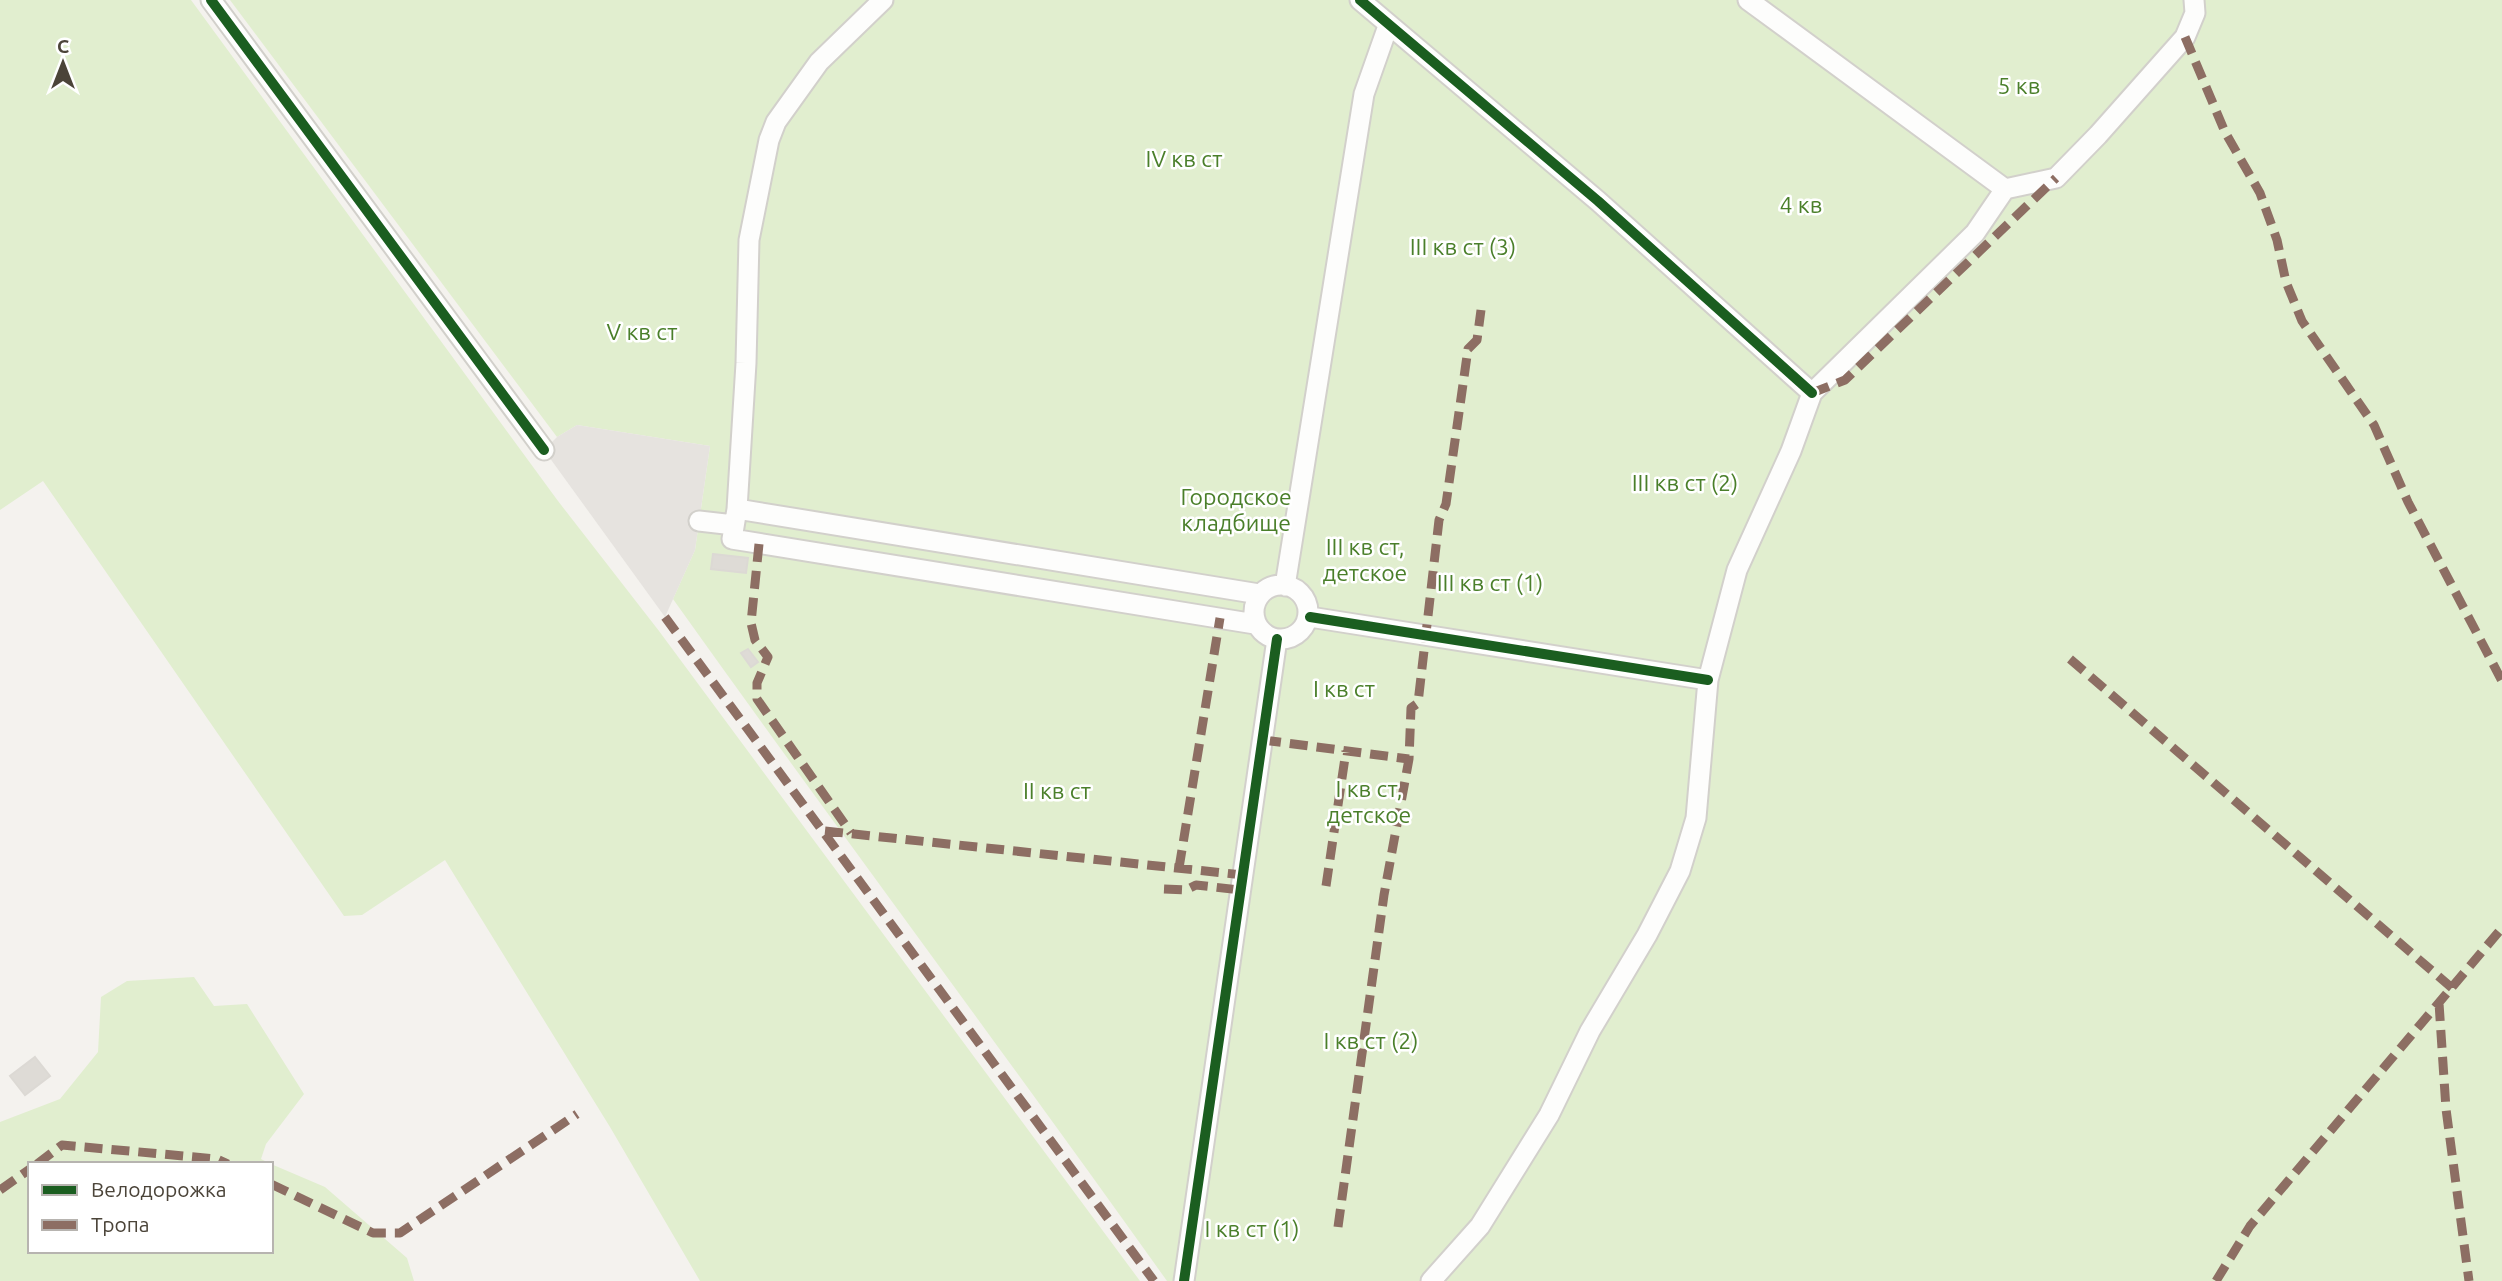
<svg xmlns="http://www.w3.org/2000/svg" width="2502" height="1281" viewBox="0 0 2502 1281" font-family="Ubuntu,sans-serif">
  <rect width="100%" height="100%" fill="#f4f2ee"/>
  <path fill="#e1eecf" d="M 0,0 L 191,0 L 558,501 L 659,631 L 1140,1281 L 700,1281 L 610,1127 L 445,860 L 362,915 L 344,916 L 43,481 L 0,510 Z
    M 230,0 L 2502,0 L 2502,1281 L 1167,1281 C 1004,1052 836,828 673,599 L 695,550 L 710,446 L 577,425 L 557,437 Z
    M 194,977 L 214,1006 L 247,1004 L 304,1094 L 266,1144 L 261,1159 L 271,1164 L 30,1164 L 30,1251 L 271,1251 L 271,1164 L 325,1187 L 407,1258 L 414,1281 L 0,1281 L 0,1122 L 60,1099 L 98,1052 L 101,997 L 127,981 Z"/>
  <path fill="#e6e3df" d="M 577,425 L 710,446 L 695,550 L 665,617 L 544,450 L 557,437 Z"/>
  <path fill="#dedbd6" stroke="#dcd9d4" stroke-width="2" d="M 713,554 L 748,558 L 746,573 L 711,569 Z
    M 748,649 L 758,662 L 751,667 L 741,653 Z
    M 35,1057 L 50,1076 L 25,1095 L 10,1076 Z"/>
  <g fill="none" stroke-linecap="round" stroke-linejoin="round">
    <g stroke="#d2d0cb" stroke-width="23">
      <path id="minor" d="M 211,0 L 544,450
        M 883,0 L 819,62 L 776,122 L 769,140 L 749,240 L 746,363 L 737,509 L 732,539 L 1255,624
        M 1360,0 L 1598,201 L 1812,393
        M 1748,0 L 2005,189
        M 737,509 L 1259,594
        M 699,521 L 734,525
        M1254 612a27 27 0 1 1 54 0a27 27 0 1 1-54 0Z
        M 1285,586 L 1364,94 L 1388,26
        M 1310,617 L 1708,680
        M 1184,1281 L 1277,639
        M 1431,1281 L 1480,1226 L 1549,1115 L 1590,1031 L 1647,935 L 1680,871 L 1696,818 L 1708,680 L 1737,570 L 1791,451 L 1812,393 L 1975,233 L 2005,189 L 2056,178 L 2098,135 L 2185,37 L 2195,13 L 2194,0"/>
    </g>
    <use href="#minor" stroke="#fdfdfc" stroke-width="19"/>
    <path stroke="#8d6e63" stroke-width="9" stroke-dasharray="18 9" stroke-linecap="butt" d="M 2185,37 L 2225,132 L 2260,193 L 2277,240 L 2286,282 L 2302,321 L 2374,425 L 2408,502 L 2502,681
      M 1812,393 L 1845,380 L 2056,178
      M 759,544 L 751,623 L 755,640 L 768,657 L 757,683 L 757,699 L 851,833
      M 665,617 L 1154,1281
      M 2070,659 L 2452,988
      M 1263,740 L 1409,759
      M 825,831 L 1243,875
      M 1179,868 L 1220,618
      M 1326,886 L 1346,751
      M 1164,889 L 1186,890 L 1196,885 L 1240,890
      M 2439,1003 L 2446,1109 L 2469,1281
      M 37,1164 L 62,1145 L 217,1159 L 228,1164
      M 271,1184 L 373,1233 L 400,1233 L 577,1114
      M 0,1190 L 30,1169
      M 1338,1227 L 1384,895 L 1409,759 L 1411,708 L 1418,703 L 1439,520 L 1446,504 L 1468,349 L 1477,340 L 1481,310
      M 2216,1281 L 2250,1226 L 2502,928"/>
    <g stroke="#fff" stroke-width="15">
      <path id="cycleway" d="M 211,0 L 544,450
        M 1360,0 L 1598,201 L 1812,393
        M 1310,617 L 1708,680
        M 1184,1281 L 1277,639"/>
    </g>
    <use href="#cycleway" stroke="#1b5e20" stroke-width="10"/>
  </g>
  <g text-anchor="middle" stroke-width="5" stroke-linejoin="round" paint-order="stroke">
    <g font-size="23" fill="#4a7f2a" stroke="#fff">
      <text x="2019" y="94">5 кв</text>
      <text x="1184" y="167">IV кв ст</text>
      <text x="1801" y="213">4 кв</text>
      <text x="1463" y="255">III кв ст (3)</text>
      <text x="642" y="340">V кв ст</text>
      <text x="1685" y="491">III кв ст (2)</text>
      <text x="1236" y="505">Городское<tspan x="1236" dy="26">кладбище</tspan></text>
      <text x="1365" y="555">III кв ст,<tspan x="1365" dy="26">детское</tspan></text>
      <text x="1490" y="591">III кв ст (1)</text>
      <text x="1344" y="697">I кв ст</text>
      <text x="1369" y="797">I кв ст,<tspan x="1369" dy="26">детское</tspan></text>
      <text x="1057" y="799">II кв ст</text>
      <text x="1371" y="1049">I кв ст (2)</text>
      <text x="1252" y="1237">I кв ст (1)</text>
    </g>
  </g>
  <rect x="28" y="1162" width="245" height="91" fill="#ffffff" stroke="#b7b4b0" stroke-width="2"/>
  <rect x="42" y="1185" width="35" height="10" fill="#1b5e20" stroke="#b7b4b0" stroke-width="2"/>
  <text x="91" y="1197" font-size="21" fill="#4b4439">Велодорожка</text>
  <rect x="42" y="1220" width="35" height="10" fill="#8d6e63" stroke="#b7b4b0" stroke-width="2"/>
  <text x="91" y="1232" font-size="21" fill="#4b4439">Тропа</text>
  <g transform="translate(63 63)" stroke="#ffffff" stroke-width="5" paint-order="stroke">
  <path d="M0-5L12 26L0 18L-12 26Z" fill="#4b4439"/>
  <text y="-10" font-size="19" font-weight="bold" text-anchor="middle" fill="#4b4439">С</text>
  </g>
</svg>
